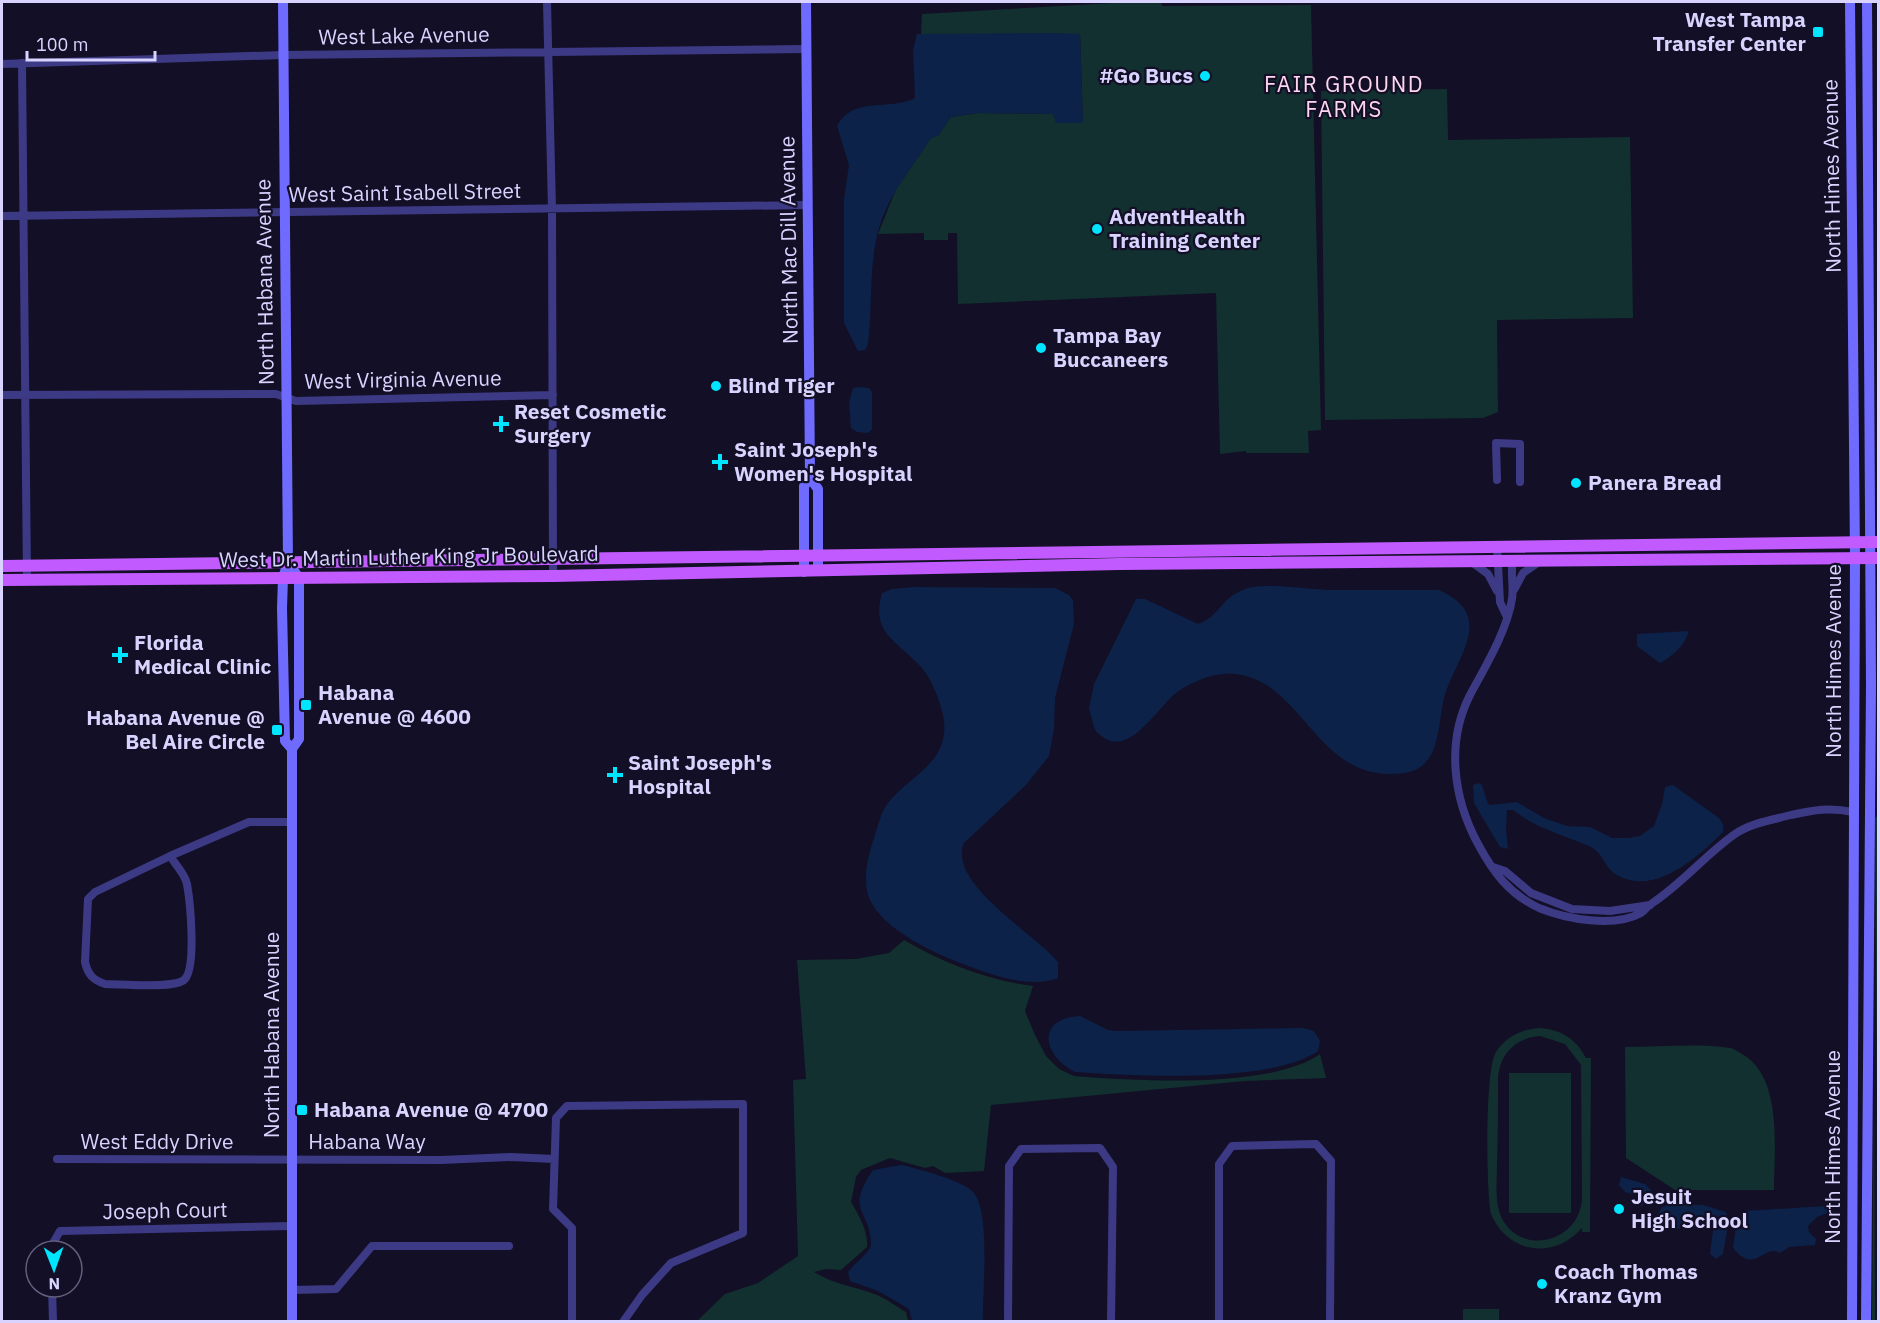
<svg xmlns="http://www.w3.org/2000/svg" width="1880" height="1323" viewBox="0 0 1880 1323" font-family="'IBM Plex Sans',sans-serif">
  <rect width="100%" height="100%" fill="#130f26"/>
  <path fill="#12302f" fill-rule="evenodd" d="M 1131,2 L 1161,2 L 1162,6 L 1311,5 L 1321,430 L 1308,431 L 1309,453 L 1246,453 L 1246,451 L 1220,454 L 1216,293 L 958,304 L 957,233 L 948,233 L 948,240 L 924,240 L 924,233 L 878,234 L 896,189 L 931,138 L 938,135 L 951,117 L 978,113 L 1053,114 L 1057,123 L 1083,123 L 1080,34 L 921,34 L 922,14 Z
    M 1447,89 L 1448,140 L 1630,137 L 1633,318 L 1497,320 L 1498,412 L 1483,418 L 1325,420 L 1321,91 Z
    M 1878,815 L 1878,1261 L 1875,818 Z
    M 904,940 C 944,963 986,980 1033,986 L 1025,1011 L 1035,1035 L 1046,1056 L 1059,1069 L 1074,1076 C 1135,1081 1271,1089 1320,1054 L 1326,1078 L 1245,1081 L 991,1105 L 984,1171 L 945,1173 L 933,1166 L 925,1168 L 890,1158 L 868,1167 L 861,1170 L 856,1177 L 851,1202 C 857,1212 869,1232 867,1247 L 841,1270 L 826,1269 L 814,1272 C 834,1285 855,1286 877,1295 C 887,1299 897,1307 906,1312 L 908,1321 L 697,1321 L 725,1294 L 758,1283 L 798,1256 L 793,1080 L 806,1079 L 797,960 L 856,959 L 889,953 Z
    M 1540,1028 C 1562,1030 1576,1039 1586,1058 L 1591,1058 L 1590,1232 L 1582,1232 L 1582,1228 C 1554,1260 1508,1254 1491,1214 C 1486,1190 1485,1074 1495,1054 C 1504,1037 1522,1029 1540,1028 ZM 1540,1036 L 1565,1044 L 1581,1065 L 1582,1199 C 1579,1245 1514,1258 1499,1211 C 1495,1197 1497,1180 1497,1165 C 1498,1136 1498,1107 1498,1078 C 1500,1053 1516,1038 1540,1036 Z
    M 1625,1047 C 1659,1047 1697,1043 1730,1048 C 1735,1049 1738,1052 1742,1054 C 1783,1077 1774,1149 1774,1190 L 1675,1190 L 1626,1158 Z
    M 1509,1073 L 1571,1073 L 1571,1213 L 1509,1213 Z
    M 1874,1103 L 1875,1321 L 1872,1322 L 1872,1321 Z
    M 1463,1309 L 1499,1309 L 1499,1321 L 1463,1321 Z"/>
  <path fill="#0c2248" d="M 1054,33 L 1080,34 L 1083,123 L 1056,123 L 1053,114 L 978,113 L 951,117 L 938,136 L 931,138 C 913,166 890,193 880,225 C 868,263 873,305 868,344 L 865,350 L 858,351 L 844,323 L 844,199 L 849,165 L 837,126 C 852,96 889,111 915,98 L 913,50 L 917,34 Z
    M 860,387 L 869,388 L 872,392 L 872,429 L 868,433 L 857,432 L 851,428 L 849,403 L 853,388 Z
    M 1278,586 L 1328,590 L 1439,590 C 1498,616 1455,658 1444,698 C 1439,718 1440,748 1425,763 C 1414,775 1393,775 1378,773 C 1310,764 1295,669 1223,674 C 1208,675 1193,682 1180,690 C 1157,705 1127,767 1095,730 L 1089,709 L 1094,684 L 1136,599 L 1145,599 L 1198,624 C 1215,619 1221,602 1235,594 C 1248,585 1264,586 1278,586 Z
    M 915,587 L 1055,588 L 1069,595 L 1073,600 L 1074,624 L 1055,698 L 1054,729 L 1049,756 L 1026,785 L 964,843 C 947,883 1034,933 1058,962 L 1058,978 C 1030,989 992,975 966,965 C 935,954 874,926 867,891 C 864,875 868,856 873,841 C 877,830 880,813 888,803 C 909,776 949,763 944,721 C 942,705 932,679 921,667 C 898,641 870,634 882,593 L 892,589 Z
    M 1689,631 C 1685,645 1673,656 1660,663 L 1637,646 L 1637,634 Z
    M 1478,783 L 1482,785 L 1488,804 L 1491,805 L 1517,802 L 1544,818 L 1567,826 L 1590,827 L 1612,838 L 1628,838 L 1640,836 L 1654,826 L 1662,804 L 1665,787 L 1673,785 L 1719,818 L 1723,824 L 1723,832 C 1698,857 1654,898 1615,874 C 1605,868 1603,853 1591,847 C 1564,835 1537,829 1513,810 L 1507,810 L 1506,830 L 1508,849 L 1500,847 L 1474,803 L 1473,785 Z
    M 1080,1016 L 1108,1030 L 1116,1031 L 1303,1028 L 1314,1031 L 1320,1041 L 1318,1051 C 1270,1084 1134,1076 1075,1072 C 1041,1055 1037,1018 1080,1016 Z
    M 901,1165 C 916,1168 965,1181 974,1193 C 991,1216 982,1292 983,1321 L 912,1321 L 909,1309 L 878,1291 L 850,1281 L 848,1272 C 854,1263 868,1255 871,1245 C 871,1209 844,1212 873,1170 Z
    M 1621,1177 L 1645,1184 L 1651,1190 L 1651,1199 L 1641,1207 L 1636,1195 L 1625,1192 L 1619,1185 Z
    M 1670,1204 L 1703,1205 L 1726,1212 L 1729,1220 L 1723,1254 L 1716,1259 L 1710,1254 L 1713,1230 L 1708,1218 L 1702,1217 C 1686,1225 1669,1242 1657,1215 L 1662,1207 Z
    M 1827,1206 L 1830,1212 L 1817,1217 L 1808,1226 L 1809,1232 L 1816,1239 L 1815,1245 L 1789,1247 L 1780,1253 C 1764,1243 1755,1276 1733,1248 L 1737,1219 L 1743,1211 Z"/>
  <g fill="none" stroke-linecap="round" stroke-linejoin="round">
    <path stroke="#3d3a85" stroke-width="8" d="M 547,2 L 552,209 L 553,576
      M 22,63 L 27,580
      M 2,64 L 283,55 L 807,49
      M 2,216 L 808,205
      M 2,395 L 276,394 L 296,401 L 553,395
      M 1497,480 L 1496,443 L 1520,444 L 1520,482
      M 1497,546 L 1500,602 L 1506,615
      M 1513,559 C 1510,572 1514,586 1512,599 C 1507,631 1485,667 1470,695 C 1446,742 1453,798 1478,844 C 1493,872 1509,894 1539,908 C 1566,919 1614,928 1641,913 C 1645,911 1647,906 1651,904 C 1682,884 1705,855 1735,834 C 1751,823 1772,820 1791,815 C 1814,810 1829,807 1853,812
      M 1473,563 L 1488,574 L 1497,591
      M 1514,590 L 1523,573 L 1539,562
      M 170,856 C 175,864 185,874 187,884 C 190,901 197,969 184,980 C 172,989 121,984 105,984 C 93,980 88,975 85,962 L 88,899 L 95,892 Z
      M 170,856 L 249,822 L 291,822
      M 1493,867 L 1505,871 L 1531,893 L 1572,909 L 1610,911 L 1650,905
      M 57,1159 L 441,1160 L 511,1157 L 554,1159
      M 52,1251 L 52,1245 L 60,1231 L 292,1226
      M 52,1287 L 53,1322
      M 292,1290 L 336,1289 L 372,1246 L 509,1246
      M 572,1322 L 572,1228 L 553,1209 L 556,1118 L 567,1106 L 743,1104 L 743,1233 L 671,1263 L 642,1295 L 623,1322
      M 1008,1322 L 1009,1166 L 1021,1149 L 1100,1148 L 1113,1167 L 1111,1322
      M 1219,1322 L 1219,1164 L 1232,1146 L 1316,1144 L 1331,1161 L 1330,1322"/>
    <path stroke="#6f6bff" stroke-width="10" d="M 283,2 L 288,562 L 283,578 L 282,608 L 285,741 L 292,749
      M 806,2 L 810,478 L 818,489 L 818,571
      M 1850,2 L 1855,557 L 1852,1322
      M 288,562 L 299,578 L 299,739 L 292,749 L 292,1322
      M 804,572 L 804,486 L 810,478
      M 1866,1322 L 1871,685 L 1867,2"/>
    <path stroke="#c25bff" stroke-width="12" d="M 2,566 L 1878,542
      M 2,580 L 553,576 L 1119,564 L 1878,558"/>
  </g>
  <g fill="#00e5ff" stroke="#130f26" stroke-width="2">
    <rect x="1812" y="26" width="12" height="12" rx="3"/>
    <circle cx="1205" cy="76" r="6"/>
    <circle cx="1097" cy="229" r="6"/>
    <circle cx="1041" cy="348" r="6"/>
    <circle cx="716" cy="386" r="6"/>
    <path d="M498 415h6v6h6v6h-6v6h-6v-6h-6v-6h6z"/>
    <path d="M717 453h6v6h6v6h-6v6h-6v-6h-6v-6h6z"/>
    <circle cx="1576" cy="483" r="6"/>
    <path d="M117 646h6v6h6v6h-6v6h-6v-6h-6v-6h6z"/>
    <rect x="300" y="699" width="12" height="12" rx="3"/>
    <rect x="271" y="724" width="12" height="12" rx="3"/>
    <path d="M612 766h6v6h6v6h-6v6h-6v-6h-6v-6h6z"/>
    <rect x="296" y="1104" width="12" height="12" rx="3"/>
    <circle cx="1619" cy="1209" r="6"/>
    <circle cx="1542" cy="1284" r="6"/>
  </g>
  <g text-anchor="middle" stroke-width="4.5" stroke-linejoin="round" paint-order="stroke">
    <g font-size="21" font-weight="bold" fill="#d9d4ff" stroke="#130f26" text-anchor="start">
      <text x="1806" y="27" text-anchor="end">West Tampa<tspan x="1806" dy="24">Transfer Center</tspan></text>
      <text x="1193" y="83" text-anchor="end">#Go Bucs</text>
      <text x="1109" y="224">AdventHealth<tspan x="1109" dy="24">Training Center</tspan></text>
      <text x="1053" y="343">Tampa Bay<tspan x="1053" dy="24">Buccaneers</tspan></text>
      <text x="728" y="393">Blind Tiger</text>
      <text x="514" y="419">Reset Cosmetic<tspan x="514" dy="24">Surgery</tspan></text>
      <text x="734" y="457">Saint Joseph's<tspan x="734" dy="24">Women's Hospital</tspan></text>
      <text x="1588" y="490">Panera Bread</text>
      <text x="134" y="650">Florida<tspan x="134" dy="24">Medical Clinic</tspan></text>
      <text x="318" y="700">Habana<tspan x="318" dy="24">Avenue @ 4600</tspan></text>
      <text x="265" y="725" text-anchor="end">Habana Avenue @<tspan x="265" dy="24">Bel Aire Circle</tspan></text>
      <text x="628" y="770">Saint Joseph's<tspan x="628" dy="24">Hospital</tspan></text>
      <text x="314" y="1117">Habana Avenue @ 4700</text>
      <text x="1631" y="1204">Jesuit<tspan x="1631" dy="24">High School</tspan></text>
      <text x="1554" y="1279">Coach Thomas<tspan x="1554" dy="24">Kranz Gym</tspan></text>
    </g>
    <g font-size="21" fill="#d9d4ff" stroke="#130f26">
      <text transform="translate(404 36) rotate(-1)" y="7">West Lake Avenue</text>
      <text transform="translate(1832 176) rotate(-91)" y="7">North Himes Avenue</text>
      <text transform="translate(405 193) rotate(-1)" y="7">West Saint Isabell Street</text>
      <text transform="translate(789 240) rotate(-91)" y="7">North Mac Dill Avenue</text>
      <text transform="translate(265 282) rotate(-91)" y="7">North Habana Avenue</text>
      <text transform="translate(403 380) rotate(-1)" y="7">West Virginia Avenue</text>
      <text transform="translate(409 557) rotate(-1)" y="7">West Dr. Martin Luther King Jr Boulevard</text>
      <text transform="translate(1834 661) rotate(-90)" y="7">North Himes Avenue</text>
      <text transform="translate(272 1035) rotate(-90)" y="7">North Habana Avenue</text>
      <text x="157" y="1149">West Eddy Drive</text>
      <text x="367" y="1149">Habana Way</text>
      <text transform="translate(1833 1147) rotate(-90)" y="7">North Himes Avenue</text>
      <text transform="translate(165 1211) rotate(-1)" y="7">Joseph Court</text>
    </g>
    <g font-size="22" letter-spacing="1.5" fill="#ffd6f0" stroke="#130f26">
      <text x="1344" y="92">FAIR GROUND<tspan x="1344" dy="25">FARMS</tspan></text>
    </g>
  </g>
  <rect width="1880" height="1323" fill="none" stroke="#d9d4ff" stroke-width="6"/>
  <g transform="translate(54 1269) rotate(179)"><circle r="28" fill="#130f26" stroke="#625e7d" stroke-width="1.5"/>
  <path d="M0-4.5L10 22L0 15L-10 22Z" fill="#00e5ff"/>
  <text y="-9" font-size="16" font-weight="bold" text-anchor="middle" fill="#d9d4ff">N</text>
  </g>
  <path d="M27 51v9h128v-9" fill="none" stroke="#d9d4ff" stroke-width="3"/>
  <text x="36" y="51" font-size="18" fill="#d9d4ff" stroke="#130f26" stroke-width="4.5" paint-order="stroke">100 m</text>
</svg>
